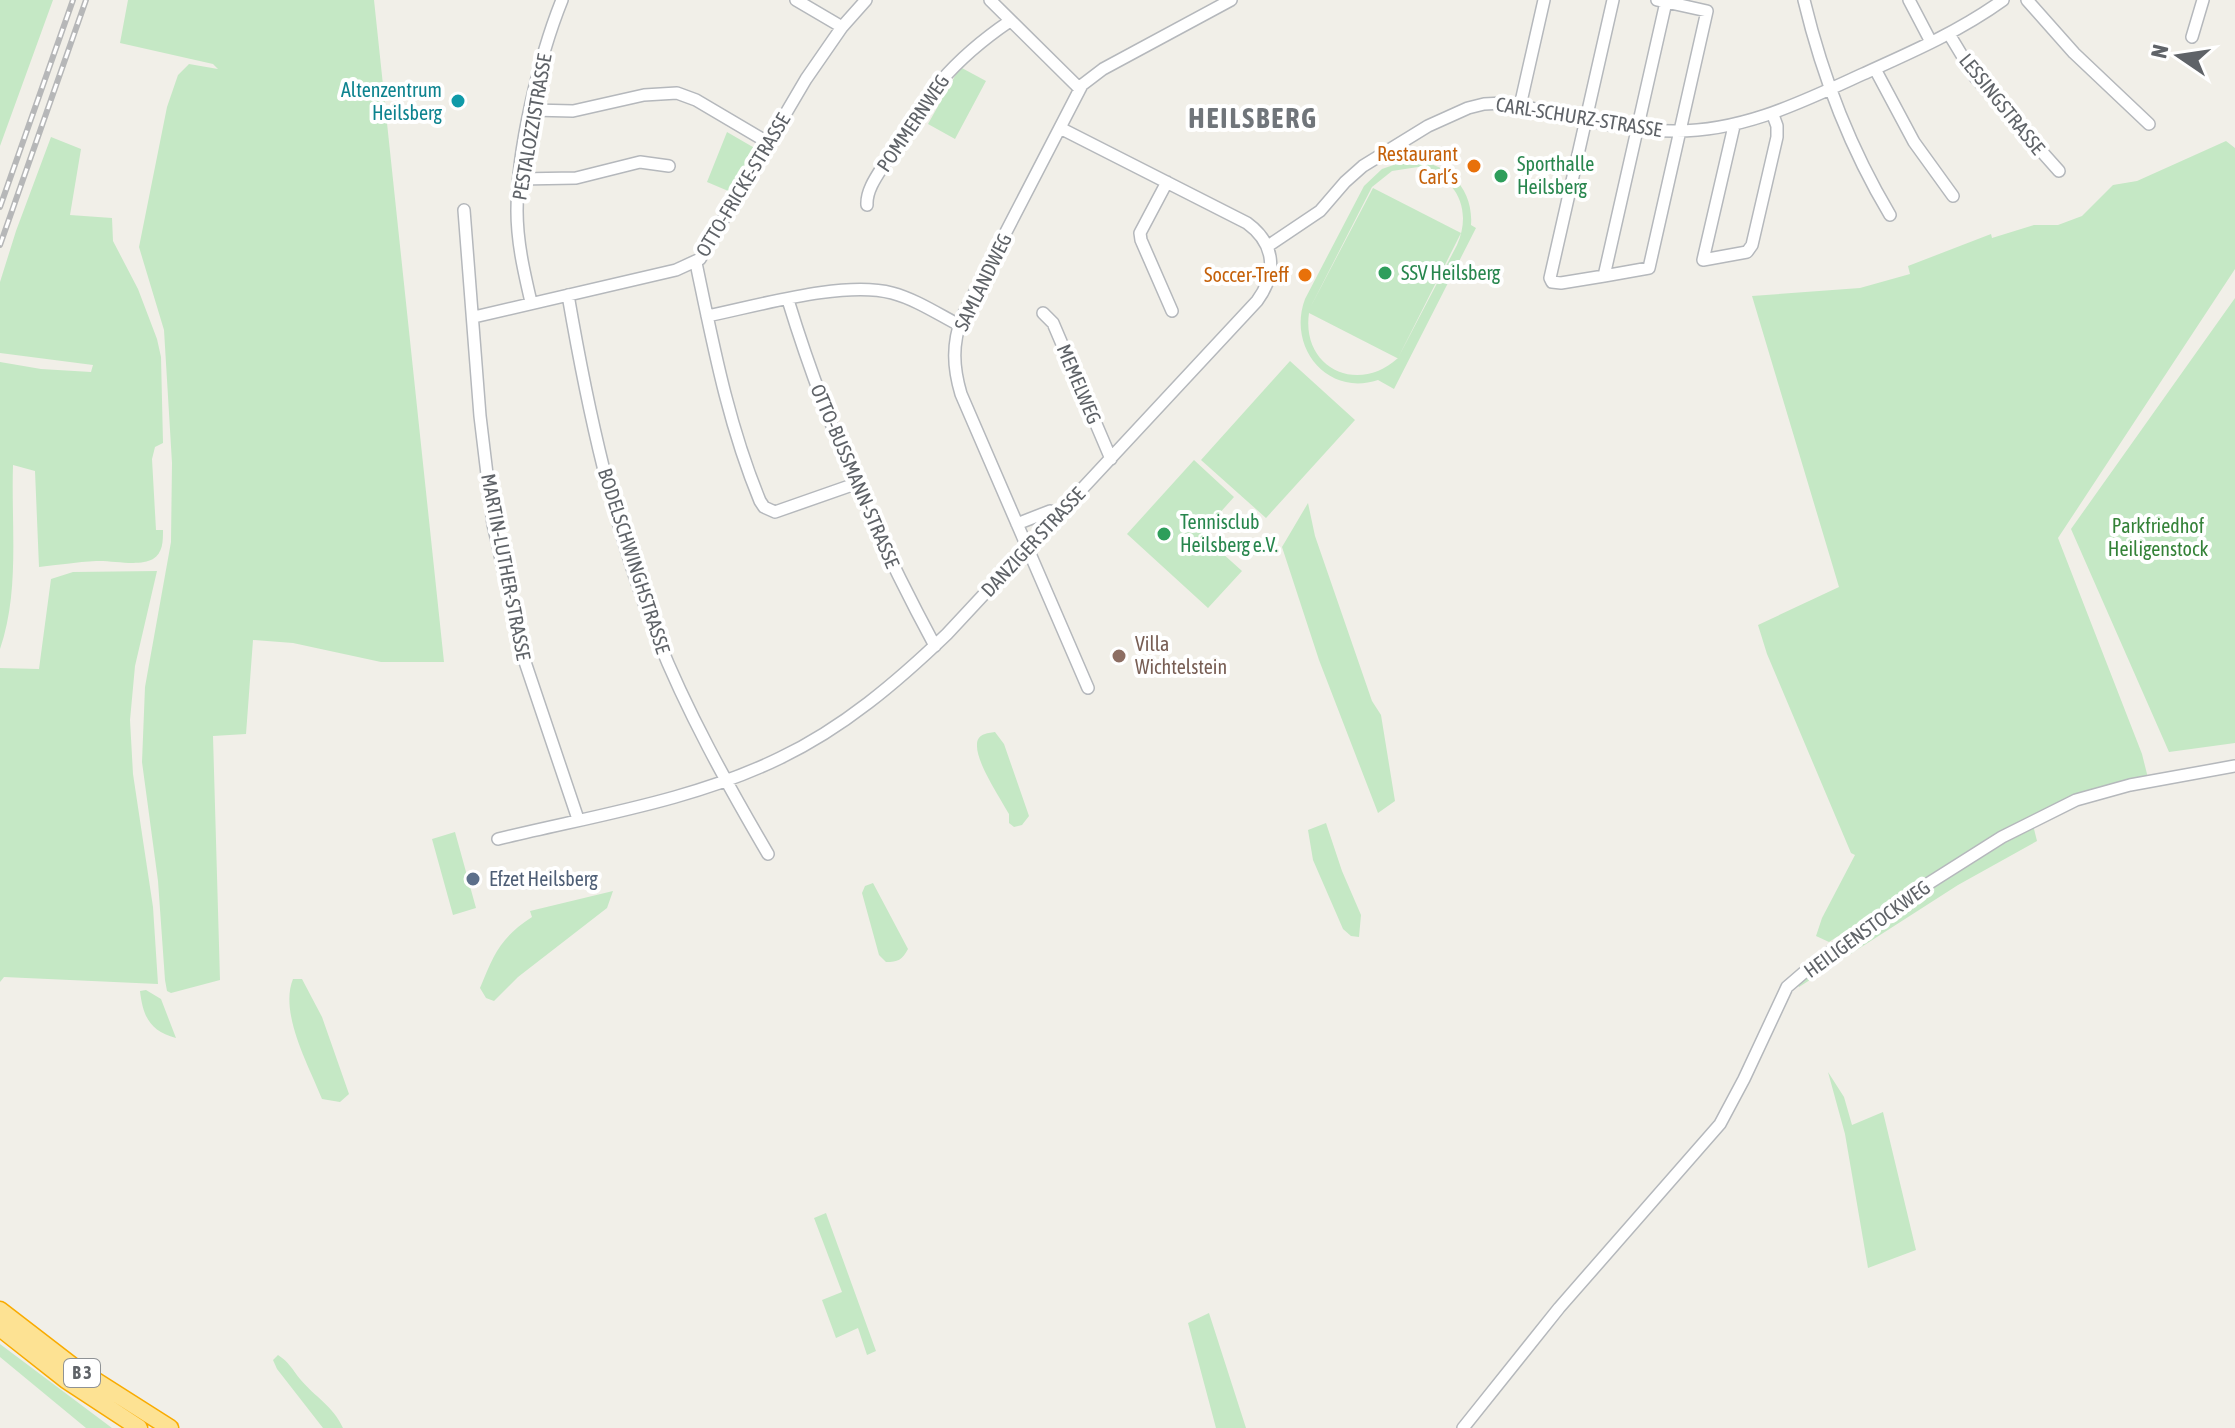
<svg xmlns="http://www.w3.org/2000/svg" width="2235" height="1428" viewBox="0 0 2235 1428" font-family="'Asap Condensed',sans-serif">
  <rect width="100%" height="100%" fill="#f1efe8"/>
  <path fill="#c5e8c5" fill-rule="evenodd" d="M 0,0 L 53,0 L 0,146 Z
    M 128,0 L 374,0 L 444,662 L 381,662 L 293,643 L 253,640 L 246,734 L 213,736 L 220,980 L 171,993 L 167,991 L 165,980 L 158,881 L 142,762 L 145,687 L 171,542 L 172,463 L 164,330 L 139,247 L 167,107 L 178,75 L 189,64 L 218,69 L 213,64 L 120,43 Z
    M 960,67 L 986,81 L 955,139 L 928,124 Z
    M 727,132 L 758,150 L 733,193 L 707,182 Z
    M 51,137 L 81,149 L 70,215 L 112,218 L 113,241 L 138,289 L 157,339 L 161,357 L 163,443 L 155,447 L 152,459 L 156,530 L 163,530 C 163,541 163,553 153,559 C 139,567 112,560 96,561 C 77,562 58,565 39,567 L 35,471 L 13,465 C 11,526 20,591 0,649 L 0,362 L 41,369 L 91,372 L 93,365 L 0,353 L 0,282 L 16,231 Z
    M 2226,141 L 2235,148 L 2235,269 L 2058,538 L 2142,754 L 2148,778 L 2075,796 L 2041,811 L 1924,881 L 1829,942 L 1816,936 L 1822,918 L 1855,855 L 1851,853 L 1767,654 L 1758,625 L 1839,587 L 1752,296 L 1860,288 L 1910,274 L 1908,266 L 1991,234 L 1992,238 L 2034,225 L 2058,225 L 2082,216 L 2113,185 L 2137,181 Z
    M 1405,161 C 1443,158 1474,186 1471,225 L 1476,228 L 1394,389 L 1378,380 C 1327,397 1287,347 1305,299 L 1364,186 L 1382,169 ZM 1418,167 C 1456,176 1473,209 1457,245 L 1398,358 L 1461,233 L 1373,188 L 1310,308 L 1372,187 L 1392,171 ZM 1309,313 L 1397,358 L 1398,358 C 1358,395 1301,368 1309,313 Z
    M 2235,298 L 2235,743 L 2169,752 L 2071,529 Z
    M 1290,361 L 1355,420 L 1266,518 L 1201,460 Z
    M 1194,460 L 1234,497 L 1201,534 L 1242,571 L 1208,608 L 1127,534 Z
    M 1308,503 L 1315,536 L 1372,701 L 1381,715 L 1395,801 L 1378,813 L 1319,660 L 1282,547 Z
    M 157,571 L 135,666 L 130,720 L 133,774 L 153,907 L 158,984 L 4,977 L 0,982 L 0,668 L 39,669 L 51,579 L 73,572 Z
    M 995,732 L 1004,744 L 1029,816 L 1022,825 L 1014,827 L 1009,823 L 1009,814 C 1000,798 976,762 977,745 C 977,734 987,733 995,732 Z
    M 1326,823 L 1342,871 L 1361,915 L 1359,937 L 1351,936 L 1343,929 L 1313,860 L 1308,830 Z
    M 2033,825 L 2037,841 L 1958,885 L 1799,987 L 1797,984 L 1848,942 Z
    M 455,832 L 476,908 L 453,915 L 432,839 Z
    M 873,883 L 908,949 C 902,960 898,962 886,962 L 879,955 L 862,893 L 865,886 Z
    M 613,891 L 607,908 L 518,977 L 494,1001 L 486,998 L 480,988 C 494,954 500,938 532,917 L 530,911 Z
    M 293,979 L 302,979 L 322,1017 L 349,1094 L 340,1102 L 322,1099 C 309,1066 279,1013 293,979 Z
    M 146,990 L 161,999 L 176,1038 C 150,1031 143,1017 140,991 Z
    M 1828,1072 L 1844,1097 L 1852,1125 L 1883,1112 L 1916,1250 L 1868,1268 L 1845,1134 Z
    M 826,1213 L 876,1351 L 867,1355 L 858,1328 L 836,1338 L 822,1300 L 842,1292 L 814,1218 Z
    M 1209,1313 L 1246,1428 L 1216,1428 L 1188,1323 Z
    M 0,1344 L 112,1428 L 86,1428 L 0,1357 Z
    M 278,1355 C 289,1362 292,1369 300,1379 C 315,1397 333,1406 343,1428 L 323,1428 L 277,1369 L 273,1360 Z"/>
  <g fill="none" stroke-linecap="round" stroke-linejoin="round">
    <g stroke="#b5b8bc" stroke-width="14">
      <path id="minor" d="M 796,0 L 842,27
        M 990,0 L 1080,89
        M 1657,0 L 1666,2 L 1604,276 L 1649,268 L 1707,11 L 1666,2
        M 1804,0 C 1822,75 1850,148 1890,215
        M 1909,0 L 1931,42
        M 2027,0 L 2074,53 L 2149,124
        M 1949,34 L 1975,77 L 2059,171
        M 2192,37 L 2203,0
        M 1875,69 L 1914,142 L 1953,196
        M 1520,106 L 1544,0
        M 532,110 L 573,111 L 644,95 L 677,93 L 696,100 L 769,143
        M 1734,126 L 1703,260 L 1747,252 L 1752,245 L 1777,137 L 1777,126 L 1773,115
        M 519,179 L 576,178 L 640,162 L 669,166
        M 1167,182 L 1140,233 L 1141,240 L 1172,311
        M 867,205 C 866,189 879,173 887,160 C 923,98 951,61 1010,21
        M 464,210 L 480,416 L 493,524 L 523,656 L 578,819
        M 1268,246 L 1320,211 L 1345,182 L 1363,166 L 1428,126 L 1468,108 L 1484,104 L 1504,103 C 1560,112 1616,131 1673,131 C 1742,132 1802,102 1863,74 C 1912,52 1960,31 2003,0
        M 696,263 C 713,344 728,424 760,501 L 764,507 L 775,512 L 855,484
        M 1604,276 L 1561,283 L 1552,282 L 1550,278 L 1613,0
        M 568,295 C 588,411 613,527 657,637 C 687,712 727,784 768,854
        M 788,300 C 825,421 875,535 935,646
        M 531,302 C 524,272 517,242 517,211 C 517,150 539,57 562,0
        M 1043,313 L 1053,323 L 1111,459
        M 707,316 C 757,306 844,280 892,293 C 915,299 938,314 959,325
        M 474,317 L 676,270 L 700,259 L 806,79 L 842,27 L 866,0
        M 1017,524 L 1050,511 L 1060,514
        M 1088,688 L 961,394 C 953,367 952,344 962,317 L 1082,85 L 1103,69 L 1231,0
        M 498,839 C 592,816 692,801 780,758 C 843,728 897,682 947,634 L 1257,301 C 1277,274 1276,244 1247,223 L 1060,128
        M 1463,1428 L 1559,1308 L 1720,1124 L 1744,1079 L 1787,987 L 1816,962 L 1915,892 L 2002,837 L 2076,800 L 2130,785 L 2235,766"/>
    </g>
    <g stroke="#f9ab00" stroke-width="19">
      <path id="highway" d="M 0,1310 L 74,1367 L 170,1428
        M 0,1328 L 66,1380 L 139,1428"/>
    </g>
    <use href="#minor" stroke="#fff" stroke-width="11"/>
    <use href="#highway" stroke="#fde293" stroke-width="16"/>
    <g stroke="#b6b7b8" stroke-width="6">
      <path id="rail" d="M 0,207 L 73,0
        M 0,245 L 86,0"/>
    </g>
    <use href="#rail" stroke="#fff" stroke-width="3" stroke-dasharray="9" stroke-linecap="butt"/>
  </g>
  <circle fill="#0f9aa8" stroke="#fff" stroke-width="3" cx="458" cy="101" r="8"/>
  <g fill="#e8710a" stroke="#fff" stroke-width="3">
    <circle cx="1474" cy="166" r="8"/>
    <circle cx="1305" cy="275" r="8"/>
  </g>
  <g fill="#2e9e5b" stroke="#fff" stroke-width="3">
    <circle cx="1501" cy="176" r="8"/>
    <circle cx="1385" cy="273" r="8"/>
    <circle cx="1164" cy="534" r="8"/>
  </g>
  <circle fill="#8d6e63" stroke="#fff" stroke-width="3" cx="1119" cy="656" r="8"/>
  <circle fill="#5c6f8a" stroke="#fff" stroke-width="3" cx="473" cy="879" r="8"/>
  <g text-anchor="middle" stroke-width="8" stroke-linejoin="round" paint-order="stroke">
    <rect fill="#fff" stroke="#8f9295" stroke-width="2" x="64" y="1359" width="36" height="28" rx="6"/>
    <g font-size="18" font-weight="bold" fill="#5f6368">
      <text x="82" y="1379">B 3</text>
    </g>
    <g font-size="20" fill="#0d838f" stroke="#fff" text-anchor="end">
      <text x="442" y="97">Altenzentrum<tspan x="442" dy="23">Heilsberg</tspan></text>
    </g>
    <g font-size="20" fill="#5f6368" stroke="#fff">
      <text transform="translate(2002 104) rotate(51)" y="7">LESSINGSTRASSE</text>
      <text transform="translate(1579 117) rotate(9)" y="7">CARL-SCHURZ-STRASSE</text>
      <text transform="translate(913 123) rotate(-56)" y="7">POMMERNWEG</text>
      <text transform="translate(532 127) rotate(-80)" y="7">PESTALOZZISTRASSE</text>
      <text transform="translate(743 185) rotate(-59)" y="7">OTTO-FRICKE-STRASSE</text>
      <text transform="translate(983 282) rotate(-64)" y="7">SAMLANDWEG</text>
      <text transform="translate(1079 384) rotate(67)" y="7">MEMELWEG</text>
      <text transform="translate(855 476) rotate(67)" y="7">OTTO-BUSSMANN-STRASSE</text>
      <text transform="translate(1033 542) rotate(-47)" y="7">DANZIGER STRASSE</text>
      <text transform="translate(634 561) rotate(72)" y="7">BODELSCHWINGHSTRASSE</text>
      <text transform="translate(506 567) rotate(79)" y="7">MARTIN-LUTHER-STRASSE</text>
      <text transform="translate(1867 929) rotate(-36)" y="7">HEILIGENSTOCKWEG</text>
    </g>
    <g font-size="20" fill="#c56008" stroke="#fff" text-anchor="end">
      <text x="1458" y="161">Restaurant<tspan x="1458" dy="23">Carl´s</tspan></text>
      <text x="1289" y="282">Soccer-Treff</text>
    </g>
    <g font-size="20" fill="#27864d" stroke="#fff" text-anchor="start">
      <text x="1517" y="171">Sporthalle<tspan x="1517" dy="23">Heilsberg</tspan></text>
      <text x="1401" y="280">SSV Heilsberg</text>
      <text x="1180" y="529">Tennisclub<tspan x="1180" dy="23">Heilsberg e.V.</tspan></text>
    </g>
    <g font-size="20" fill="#348238" stroke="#fff">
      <text x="2158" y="533">Parkfriedhof<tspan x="2158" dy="23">Heiligenstock</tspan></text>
    </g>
    <g font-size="20" fill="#785e54" stroke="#fff" text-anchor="start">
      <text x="1135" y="651">Villa<tspan x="1135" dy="23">Wichtelstein</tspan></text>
    </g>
    <g font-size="20" fill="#4e5e75" stroke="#fff" text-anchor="start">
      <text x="489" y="886">Efzet Heilsberg</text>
    </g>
    <g font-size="28" font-weight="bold" letter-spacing="2" fill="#70757a" stroke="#fff">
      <text x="1253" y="128">HEILSBERG</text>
    </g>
  </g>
  <g transform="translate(2179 56) rotate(283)" stroke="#ffffff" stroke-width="6" paint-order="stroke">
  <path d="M0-6L14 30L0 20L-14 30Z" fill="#5f6368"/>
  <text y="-12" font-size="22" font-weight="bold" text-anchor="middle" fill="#5f6368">N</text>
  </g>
</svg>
